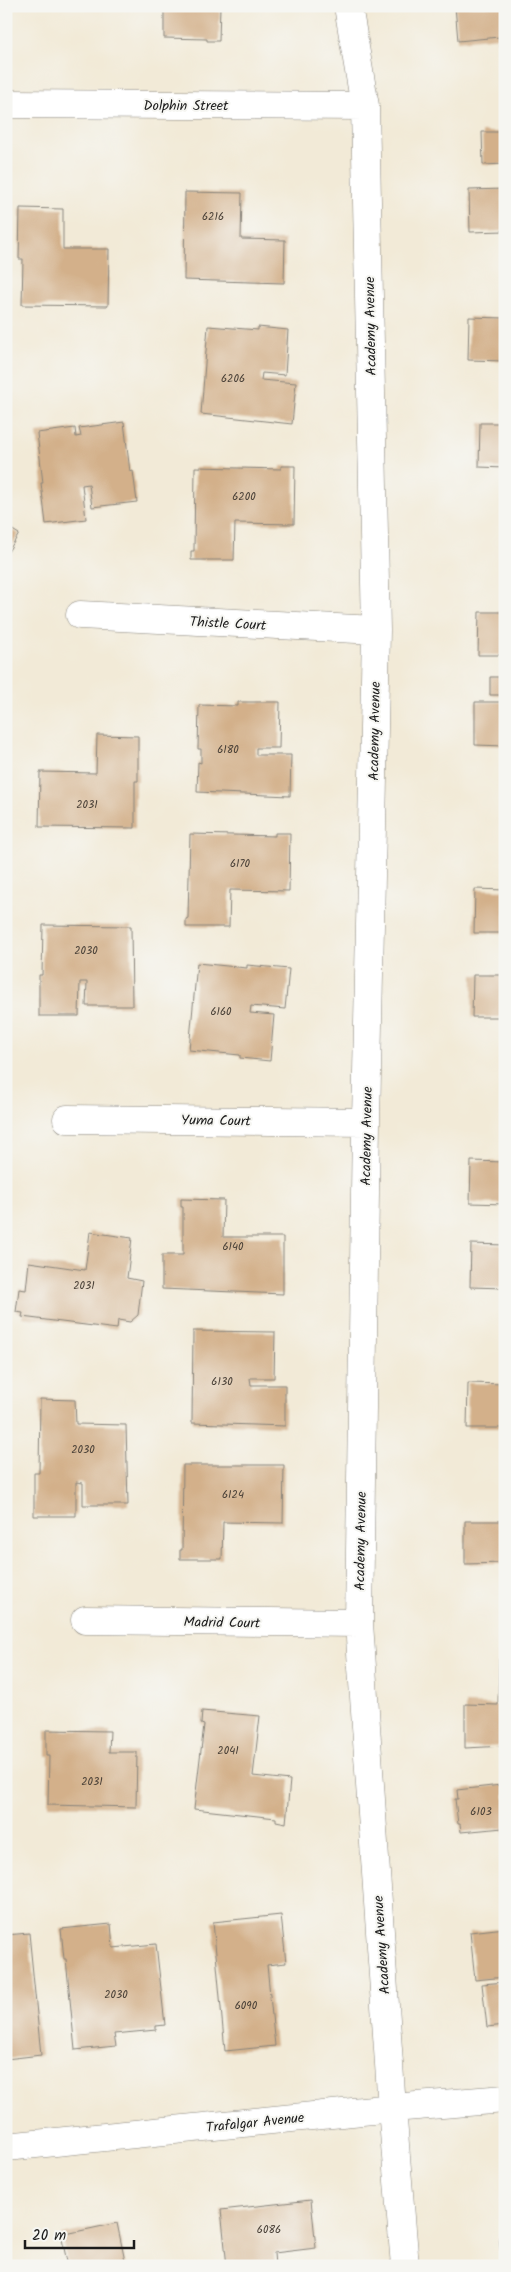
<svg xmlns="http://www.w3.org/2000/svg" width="511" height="2272" viewBox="0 0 511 2272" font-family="Kalam,sans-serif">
  <rect width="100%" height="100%" fill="#f6f6f2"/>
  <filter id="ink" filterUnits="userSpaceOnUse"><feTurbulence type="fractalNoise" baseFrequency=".02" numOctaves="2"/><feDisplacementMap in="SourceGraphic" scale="10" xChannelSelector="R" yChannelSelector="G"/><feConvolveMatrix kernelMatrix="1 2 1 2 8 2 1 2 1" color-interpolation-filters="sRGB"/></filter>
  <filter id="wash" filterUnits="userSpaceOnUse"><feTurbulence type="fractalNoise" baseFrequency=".0096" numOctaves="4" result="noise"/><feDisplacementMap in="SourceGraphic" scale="20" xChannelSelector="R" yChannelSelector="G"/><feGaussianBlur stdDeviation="1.12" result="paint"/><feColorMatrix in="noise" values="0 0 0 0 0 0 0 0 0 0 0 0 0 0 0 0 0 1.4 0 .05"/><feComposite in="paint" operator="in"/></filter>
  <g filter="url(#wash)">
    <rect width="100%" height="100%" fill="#f2ead7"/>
    <g id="blocks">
      <path fill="#d3b08a" d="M 164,6 L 220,6 L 219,41 L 207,41 L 207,39 L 164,38 Z
        M 455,6 L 505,6 L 505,84 L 499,37 L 458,41 Z
        M 482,132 L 505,132 L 505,164 L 483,165 Z
        M 505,189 L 505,231 L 470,232 L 469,190 Z
        M 185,192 L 242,193 L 241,239 L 285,240 L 284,283 L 184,280 Z
        M 20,208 L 63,209 L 63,249 L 109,249 L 108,306 L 22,305 L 23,259 L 19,259 Z
        M 469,317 L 505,318 L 505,361 L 468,360 Z
        M 208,326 L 258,330 L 258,327 L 288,330 L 285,375 L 262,373 L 261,380 L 296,383 L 292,424 L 201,414 Z
        M 124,422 L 130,472 L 133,471 L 137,502 L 92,507 L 89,484 L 82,485 L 86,519 L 46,524 L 41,483 L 43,483 L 37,433 L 75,428 L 76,437 L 81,436 L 79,428 Z
        M 480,423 L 505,423 L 505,468 L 479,467 Z
        M 281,466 L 295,466 L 294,524 L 235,523 L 234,560 L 191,560 L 191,551 L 194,551 L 195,467 L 281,469 Z
        M 6,526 L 19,534 L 6,555 Z
        M 479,612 L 505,612 L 505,655 L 478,655 Z
        M 490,677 L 505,677 L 505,695 L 490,695 Z
        M 238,702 L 280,702 L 279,748 L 256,748 L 256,755 L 291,755 L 290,796 L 197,792 L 198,762 L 201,763 L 201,749 L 198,749 L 199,705 L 238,706 Z
        M 475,702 L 505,702 L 505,746 L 475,745 Z
        M 97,735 L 138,736 L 138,781 L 135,781 L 135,828 L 39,827 L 40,772 L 96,773 Z
        M 275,833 L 290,833 L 289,891 L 230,890 L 229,927 L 186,927 L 186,919 L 188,918 L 190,834 L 275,836 Z
        M 475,889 L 505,890 L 505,933 L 474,933 Z
        M 43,925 L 131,926 L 132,1006 L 86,1006 L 87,982 L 80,982 L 79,1016 L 39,1016 L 39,975 L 42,975 Z
        M 197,963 L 247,968 L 247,965 L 289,969 L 285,1009 L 251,1006 L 250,1013 L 274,1015 L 270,1061 L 240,1058 L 240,1055 L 189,1050 Z
        M 473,975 L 505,975 L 505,1017 L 472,1017 Z
        M 471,1161 L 505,1162 L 505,1204 L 470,1203 Z
        M 181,1199 L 224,1200 L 223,1237 L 283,1237 L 283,1294 L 162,1289 L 162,1255 L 183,1255 L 183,1207 L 181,1207 Z
        M 90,1232 L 132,1238 L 127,1278 L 142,1281 L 138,1315 L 130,1322 L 118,1320 L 117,1329 L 22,1317 L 23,1313 L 16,1312 L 19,1289 L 26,1290 L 29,1262 L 85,1270 Z
        M 471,1244 L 505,1245 L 505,1288 L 470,1287 Z
        M 193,1331 L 275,1332 L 274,1378 L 250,1378 L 251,1385 L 285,1385 L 285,1426 L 192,1423 Z
        M 468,1383 L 505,1384 L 505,1428 L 467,1428 Z
        M 40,1399 L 75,1400 L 76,1424 L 126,1425 L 128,1505 L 83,1505 L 83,1483 L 76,1482 L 76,1516 L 34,1516 L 34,1473 L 39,1473 Z
        M 183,1465 L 284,1465 L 283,1523 L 223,1522 L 222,1559 L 180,1559 L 180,1550 L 182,1550 Z
        M 465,1521 L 505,1521 L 505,1563 L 465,1564 Z
        M 499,1659 L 505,1659 L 505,1746 L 465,1748 L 465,1704 L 498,1705 Z
        M 202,1711 L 260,1716 L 253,1776 L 290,1780 L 286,1823 L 276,1821 L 276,1818 L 194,1809 L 204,1725 L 201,1724 Z
        M 46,1730 L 110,1731 L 109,1752 L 137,1752 L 136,1807 L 48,1805 L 49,1756 L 46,1756 Z
        M 501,1785 L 505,1786 L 505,1837 L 503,1828 L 461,1832 L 460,1824 L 458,1824 L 455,1799 L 458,1799 L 457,1790 Z
        M 281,1915 L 286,1963 L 267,1965 L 275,2046 L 225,2051 L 213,1922 Z
        M 111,1924 L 113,1948 L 156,1944 L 165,2025 L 156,2026 L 156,2030 L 114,2034 L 116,2046 L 75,2050 L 66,1959 L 64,1959 L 61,1929 Z
        M 505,1928 L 505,1977 L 475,1980 L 470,1932 Z
        M 29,1933 L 41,2055 L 6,2059 L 6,1935 Z
        M 505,1982 L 505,2025 L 487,2027 L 482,1984 Z
        M 311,2200 L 316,2248 L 274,2253 L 275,2266 L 227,2266 L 221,2210 Z
        M 117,2223 L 126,2266 L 68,2266 L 61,2235 Z
        M 499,2237 L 505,2237 L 505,2266 L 502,2266 Z"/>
    </g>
  </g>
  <g filter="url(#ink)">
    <use href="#blocks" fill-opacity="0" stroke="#87837a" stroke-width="1"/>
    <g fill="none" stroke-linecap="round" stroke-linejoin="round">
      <g stroke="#87837a" stroke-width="29">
        <path id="minor" d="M 348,6 L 365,106 L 376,630 L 366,1122 L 359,1623 L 392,2108 L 405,2266
          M 6,104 L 365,106
          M 80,615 L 376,630
          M 67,1119 L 366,1122
          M 85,1620 L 359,1623
          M 6,2147 L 392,2108 L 505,2099"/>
      </g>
      <use href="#minor" stroke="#fff" stroke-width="28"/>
    </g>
  </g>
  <g text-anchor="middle" stroke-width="4" stroke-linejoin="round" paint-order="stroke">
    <g font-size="11" fill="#4a4138">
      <text x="213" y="220">6216</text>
      <text x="233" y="382">6206</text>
      <text x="244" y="500">6200</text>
      <text x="228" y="753">6180</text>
      <text x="87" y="808">2031</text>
      <text x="240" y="867">6170</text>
      <text x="86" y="954">2030</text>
      <text x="221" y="1015">6160</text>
      <text x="233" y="1250">6140</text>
      <text x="84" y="1289">2031</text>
      <text x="222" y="1385">6130</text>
      <text x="83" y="1453">2030</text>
      <text x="233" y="1498">6124</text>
      <text x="228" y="1754">2041</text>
      <text x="92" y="1785">2031</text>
      <text x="481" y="1815">6103</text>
      <text x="116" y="1998">2030</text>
      <text x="246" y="2009">6090</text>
      <text x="269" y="2233">6086</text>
    </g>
    <g font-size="14" fill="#1c1c1c" stroke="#f6f6f2">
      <text x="186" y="110">Dolphin Street</text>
      <text transform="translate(370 326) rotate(-91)" y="5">Academy Avenue</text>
      <text transform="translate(228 623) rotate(3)" y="5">Thistle Court</text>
      <text transform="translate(374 731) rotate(-89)" y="5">Academy Avenue</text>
      <text transform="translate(216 1120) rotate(1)" y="5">Yuma Court</text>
      <text transform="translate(366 1136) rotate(-89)" y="5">Academy Avenue</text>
      <text transform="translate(360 1541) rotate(-89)" y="5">Academy Avenue</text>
      <text transform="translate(222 1622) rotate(1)" y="5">Madrid Court</text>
      <text transform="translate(381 1945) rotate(-94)" y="5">Academy Avenue</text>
      <text transform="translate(255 2122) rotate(-6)" y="5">Trafalgar Avenue</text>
    </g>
  </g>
  <rect width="511" height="2272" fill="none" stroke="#f6f6f2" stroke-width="25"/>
  <path d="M25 2240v8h109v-8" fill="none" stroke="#1c1c1c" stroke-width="2.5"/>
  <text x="32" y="2240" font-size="15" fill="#1c1c1c" stroke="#f6f6f2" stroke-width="4" paint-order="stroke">20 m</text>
</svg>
